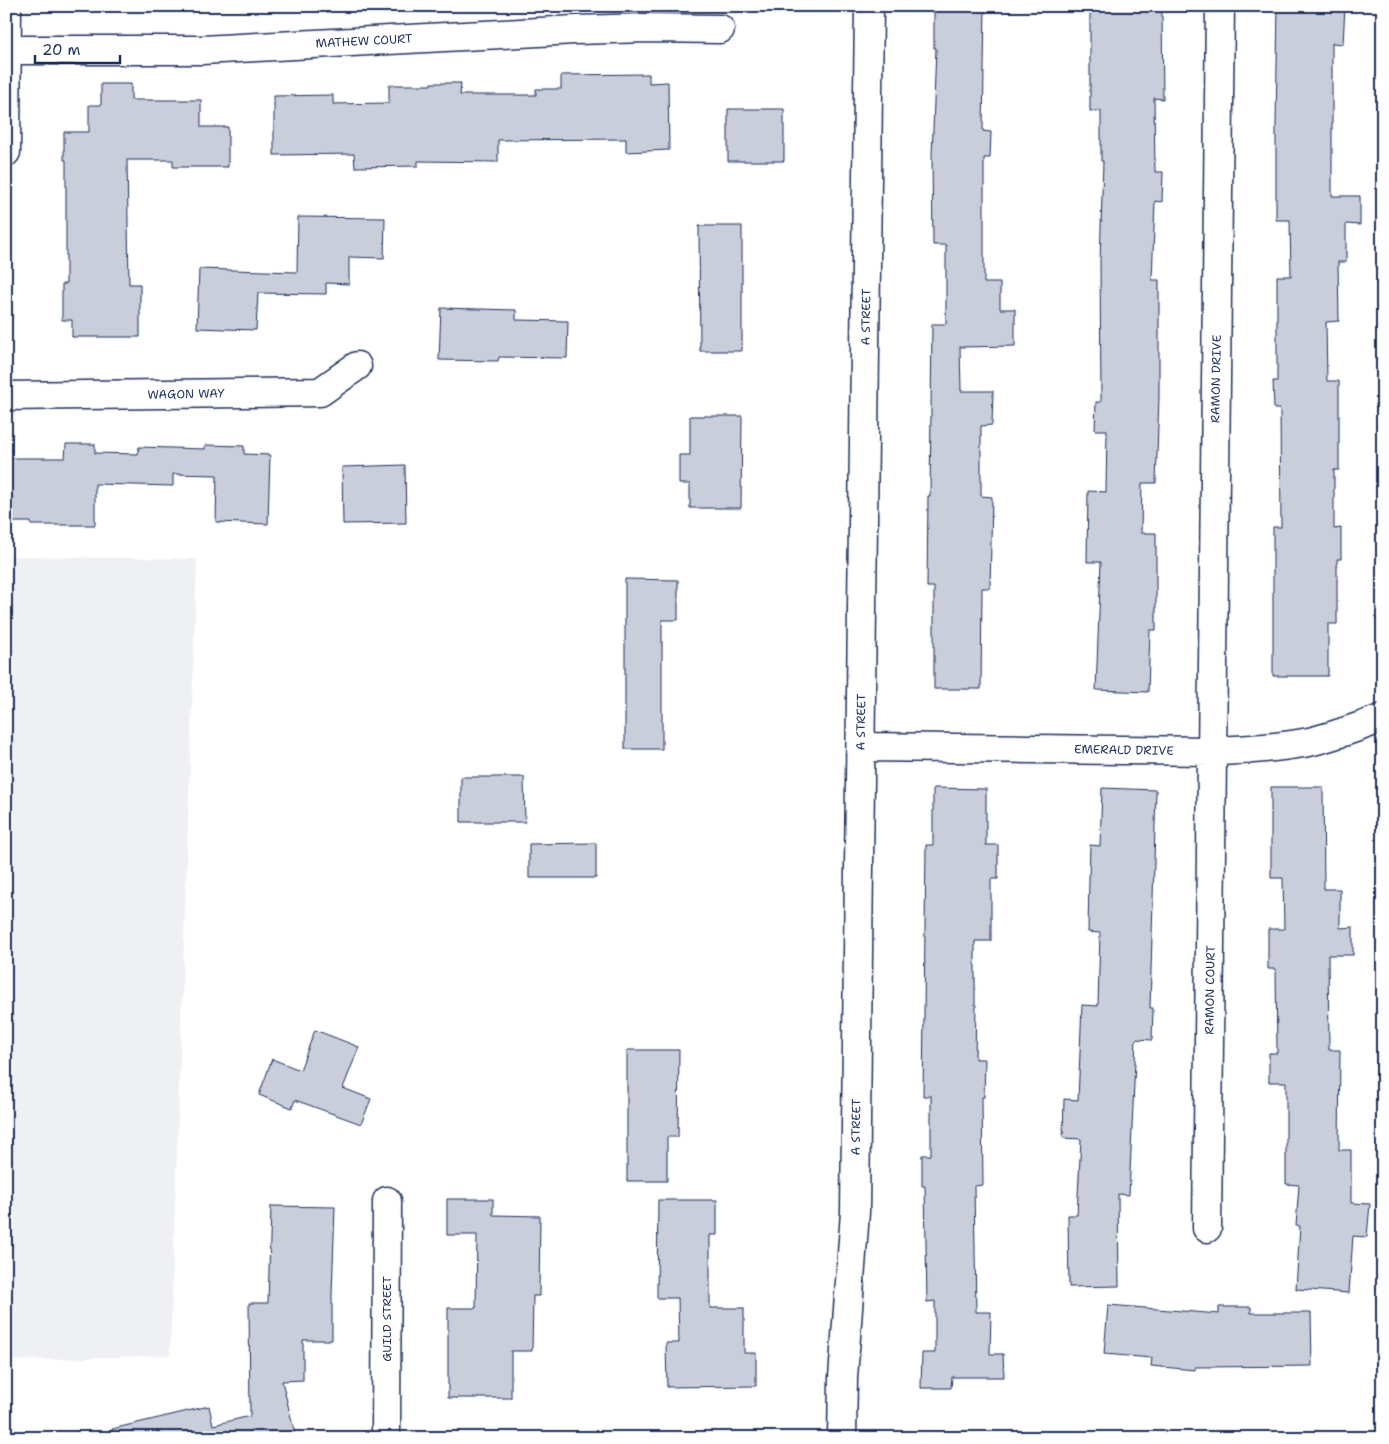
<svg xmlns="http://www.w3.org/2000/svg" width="1389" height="1444" viewBox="0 0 1389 1444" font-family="'Shantell Sans',sans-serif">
  <rect width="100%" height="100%" fill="#fff"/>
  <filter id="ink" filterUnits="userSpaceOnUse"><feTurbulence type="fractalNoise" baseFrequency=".02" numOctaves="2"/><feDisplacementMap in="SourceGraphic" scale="10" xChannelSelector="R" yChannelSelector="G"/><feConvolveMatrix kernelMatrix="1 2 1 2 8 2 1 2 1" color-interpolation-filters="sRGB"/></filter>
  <g filter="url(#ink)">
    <path fill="#eff0f4" d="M 6,556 L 197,559 L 170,1355 L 6,1361 Z"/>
    <path fill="#caceda" stroke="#1b2f5e" d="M 934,6 L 985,6 L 983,131 L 991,132 L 990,158 L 984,158 L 984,283 L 1000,283 L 1000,309 L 1015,309 L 1015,346 L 960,347 L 961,391 L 993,391 L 992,425 L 981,426 L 981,496 L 992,497 L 990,588 L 982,588 L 981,689 L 934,689 L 934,587 L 927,587 L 928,496 L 930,496 L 932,324 L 946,324 L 946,245 L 933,245 L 932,156 L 936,48 L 934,48 Z
      M 1090,6 L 1158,6 L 1158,12 L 1162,12 L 1163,99 L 1154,98 L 1155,172 L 1163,172 L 1162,202 L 1155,201 L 1152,280 L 1159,280 L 1159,397 L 1156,483 L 1142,483 L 1141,533 L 1156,533 L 1156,630 L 1150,630 L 1148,692 L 1096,690 L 1101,562 L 1087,562 L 1088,491 L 1106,492 L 1107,430 L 1095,430 L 1096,402 L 1101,402 L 1100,261 L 1103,161 L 1101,161 L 1101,111 L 1090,111 Z
      M 1278,6 L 1345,6 L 1343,44 L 1332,43 L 1332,196 L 1360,196 L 1360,225 L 1346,224 L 1346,262 L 1338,262 L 1339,321 L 1326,322 L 1327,381 L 1339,381 L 1339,470 L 1334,470 L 1334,529 L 1341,528 L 1341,559 L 1337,559 L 1337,624 L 1328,624 L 1328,676 L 1273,676 L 1273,527 L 1281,527 L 1280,409 L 1274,409 L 1273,381 L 1277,381 L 1277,276 L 1291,276 L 1290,220 L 1276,220 L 1276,123 Z
      M 649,74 L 649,83 L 668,82 L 669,150 L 626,152 L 626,139 L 498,140 L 498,162 L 418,161 L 418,166 L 355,167 L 354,154 L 274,155 L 274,96 L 333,95 L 333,104 L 389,103 L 389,85 L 431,85 L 431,83 L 461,83 L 460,95 L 536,95 L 536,89 L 561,89 L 561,75 Z
      M 101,84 L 131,84 L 131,100 L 201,100 L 201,127 L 228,127 L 228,167 L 173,167 L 173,160 L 127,160 L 129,284 L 140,284 L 140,337 L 72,337 L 72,320 L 62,320 L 62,284 L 66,284 L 66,160 L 64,160 L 64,132 L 89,132 L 89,105 L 101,105 Z
      M 728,109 L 784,109 L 784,161 L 728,161 Z
      M 298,217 L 385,218 L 384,258 L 349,257 L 349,284 L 326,283 L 326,294 L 258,293 L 256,330 L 197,328 L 199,269 L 297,272 Z
      M 699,226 L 742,226 L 742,351 L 700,351 Z
      M 441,308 L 516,310 L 516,320 L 568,321 L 567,358 L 499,357 L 498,361 L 439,360 Z
      M 690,416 L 742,416 L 741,508 L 690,508 L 690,484 L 679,484 L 679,455 L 690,455 Z
      M 66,444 L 95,444 L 95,453 L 138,454 L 139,447 L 205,449 L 205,445 L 244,446 L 244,454 L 270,455 L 268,524 L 216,522 L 217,475 L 173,474 L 173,486 L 95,484 L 95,525 L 31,525 L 31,522 L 6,522 L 6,458 L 65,458 Z
      M 405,465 L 406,523 L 343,524 L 342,467 Z
      M 625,579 L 678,580 L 678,620 L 662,620 L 662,749 L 625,749 Z
      M 461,777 L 524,777 L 525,822 L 461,822 Z
      M 1271,787 L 1323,787 L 1324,889 L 1340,889 L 1340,928 L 1353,927 L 1353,955 L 1328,955 L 1329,1050 L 1340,1050 L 1339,1150 L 1351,1150 L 1351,1203 L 1370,1204 L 1367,1237 L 1353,1236 L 1349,1293 L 1296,1289 L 1300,1226 L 1296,1226 L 1299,1185 L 1286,1184 L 1286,1082 L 1269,1082 L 1269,1053 L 1277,1053 L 1276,969 L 1268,969 L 1268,929 L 1284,929 L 1283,878 L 1271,878 Z
      M 933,788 L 986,789 L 986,845 L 998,845 L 998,879 L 991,879 L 991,941 L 975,941 L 975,1005 L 976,1005 L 975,1059 L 985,1059 L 984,1097 L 982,1097 L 983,1185 L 974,1186 L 976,1312 L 991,1312 L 990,1354 L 1003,1354 L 1004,1377 L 952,1377 L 951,1388 L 921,1388 L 922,1353 L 935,1353 L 935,1301 L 927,1302 L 925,1186 L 922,1186 L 922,1155 L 931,1155 L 931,1096 L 923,1096 L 926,845 L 933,845 Z
      M 1102,788 L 1156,790 L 1150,1008 L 1153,1008 L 1152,1040 L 1136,1039 L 1129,1195 L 1118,1194 L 1119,1286 L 1069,1287 L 1068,1215 L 1077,1215 L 1081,1139 L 1063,1138 L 1064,1099 L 1078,1100 L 1082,1005 L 1098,1006 L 1100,933 L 1088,932 L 1089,880 L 1090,845 L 1100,846 Z
      M 596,843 L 596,878 L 529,878 L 529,844 Z
      M 315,1030 L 359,1047 L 343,1088 L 371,1099 L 361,1124 L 295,1100 L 292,1108 L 259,1095 L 272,1059 L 300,1070 Z
      M 627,1050 L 679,1050 L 678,1137 L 667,1137 L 667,1181 L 627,1181 Z
      M 447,1199 L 493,1199 L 493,1215 L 540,1216 L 539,1296 L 533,1296 L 532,1351 L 511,1351 L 511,1398 L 448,1398 L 448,1308 L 476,1308 L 477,1235 L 447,1235 Z
      M 658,1200 L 717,1200 L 717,1235 L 710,1235 L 710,1308 L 744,1308 L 744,1353 L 756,1353 L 756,1386 L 667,1387 L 666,1343 L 679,1343 L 678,1298 L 657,1298 Z
      M 271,1206 L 335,1207 L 332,1295 L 332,1340 L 303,1340 L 303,1380 L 282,1381 L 296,1438 L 113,1438 L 112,1429 L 209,1406 L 213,1425 L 250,1416 L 249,1303 L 268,1303 Z
      M 1108,1305 L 1219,1314 L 1219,1307 L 1251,1307 L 1251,1313 L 1311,1313 L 1312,1366 L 1195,1367 L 1195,1370 L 1151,1366 L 1152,1358 L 1104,1354 Z"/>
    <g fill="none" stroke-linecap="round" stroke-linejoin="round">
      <g stroke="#1b2f5e" stroke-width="31">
        <path id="minor" d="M 7,50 L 202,50 L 575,30 L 648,28 L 720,29
          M 6,152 L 7,6
          M 6,396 L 320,392 L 357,366
          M 861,747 L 1212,751 C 1244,750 1277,748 1309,742 C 1334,736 1359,727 1383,718
          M 1207,1228 L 1220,6
          M 386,1438 L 387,1201
          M 842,1438 L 843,1378 L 855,1212 L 869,6"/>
      </g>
      <use href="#minor" stroke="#fff" stroke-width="28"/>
    </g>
  </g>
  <g text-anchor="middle" stroke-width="5" stroke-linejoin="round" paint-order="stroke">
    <g font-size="12" fill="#1b2f5e" stroke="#fff">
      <text transform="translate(364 41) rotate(-3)" y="4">MATHEW COURT</text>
      <text transform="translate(866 317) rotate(-89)" y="4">A STREET</text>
      <text transform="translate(1216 379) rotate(-89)" y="4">RAMON DRIVE</text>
      <text transform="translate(186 394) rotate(-1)" y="4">WAGON WAY</text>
      <text transform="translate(861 722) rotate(-89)" y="4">A STREET</text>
      <text transform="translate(1124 750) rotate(1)" y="4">EMERALD DRIVE</text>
      <text transform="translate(1210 990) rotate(-89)" y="4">RAMON COURT</text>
      <text transform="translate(856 1127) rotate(-89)" y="4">A STREET</text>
      <text transform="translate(387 1319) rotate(-90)" y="4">GUILD STREET</text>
    </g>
  </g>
  <rect width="1389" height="1444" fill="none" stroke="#fff" stroke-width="25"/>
  <rect x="12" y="12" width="1364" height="1419" fill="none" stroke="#1b2f5e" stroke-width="2" filter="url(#ink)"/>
  <path d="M35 55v8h85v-8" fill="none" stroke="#1b2f5e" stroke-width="2.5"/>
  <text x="42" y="55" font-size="15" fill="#1b2f5e" stroke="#ffffff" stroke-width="4" paint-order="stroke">20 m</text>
</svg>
